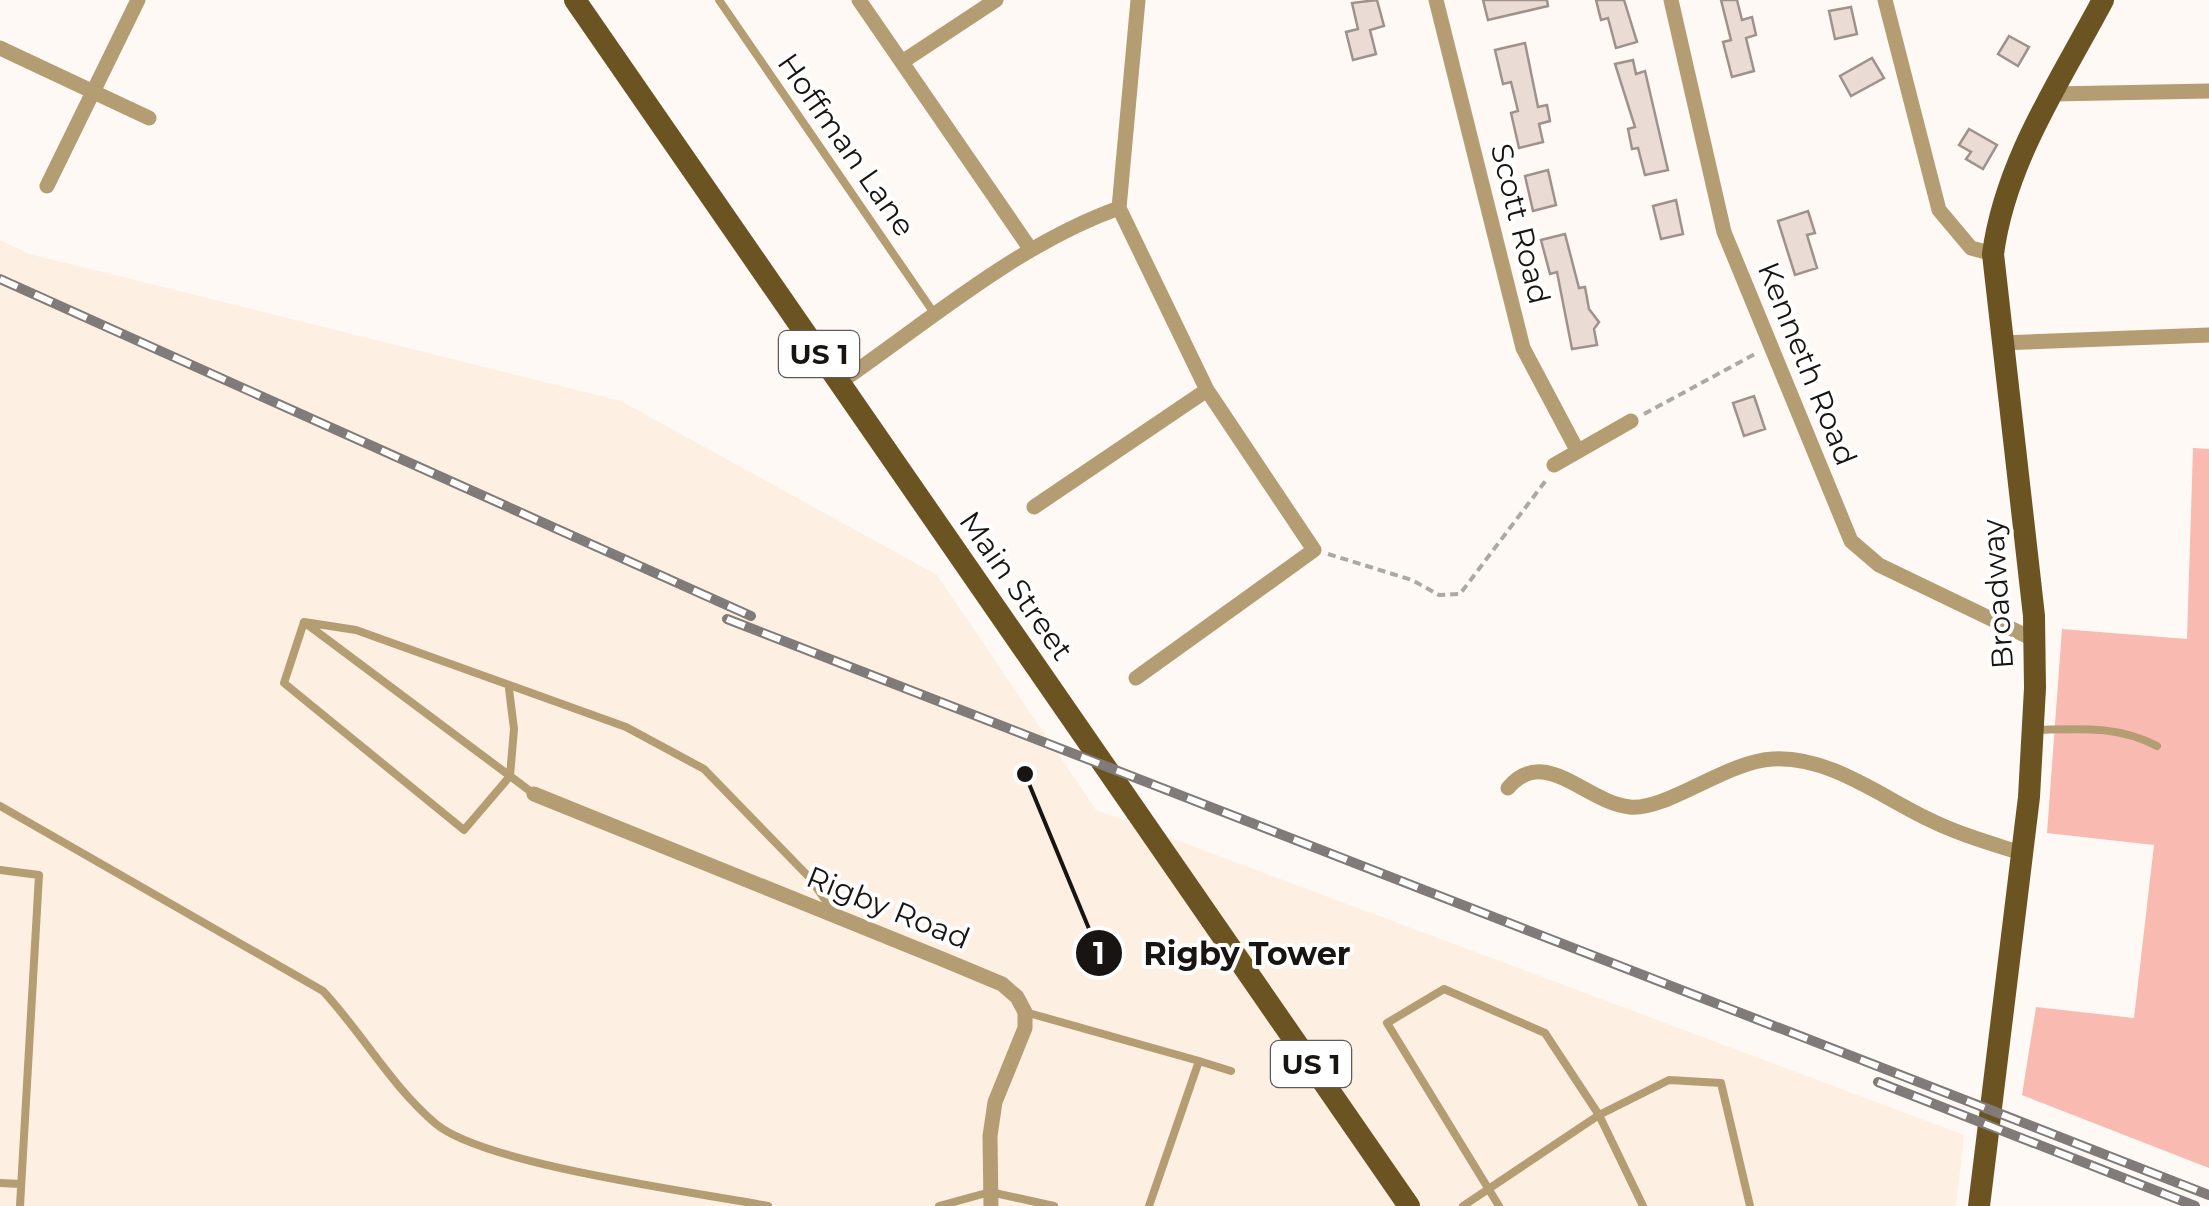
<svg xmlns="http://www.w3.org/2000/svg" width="2209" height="1206" viewBox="0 0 2209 1206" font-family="Montserrat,sans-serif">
  <rect width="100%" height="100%" fill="#fef9f5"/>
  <path fill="#fdefe2" d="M 0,240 L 29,254 L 621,401 L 937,575 L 1096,810 L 1964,1135 L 1956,1206 L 0,1206 Z"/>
  <path fill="#f9bab1" d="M 2193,448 L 2209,449 L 2209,1168 L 2022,1095 L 2036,1007 L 2134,1018 L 2154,845 L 2047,833 L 2062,629 L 2187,639 Z"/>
  <path fill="#eadbd5" stroke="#9f928c" stroke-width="2.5" d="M 1377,0 L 1384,26 L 1370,30 L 1376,54 L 1353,60 L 1346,32 L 1358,29 L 1352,3 Z
    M 1483,0 L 1547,0 L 1548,6 L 1488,20 Z
    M 1596,0 L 1624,0 L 1637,42 L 1616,48 L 1608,18 L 1601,20 Z
    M 1721,0 L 1737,0 L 1742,20 L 1752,17 L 1756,35 L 1746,38 L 1754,71 L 1732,77 L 1723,42 L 1731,40 Z
    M 1851,7 L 1857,34 L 1835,39 L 1829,11 Z
    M 2009,36 L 2029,47 L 2018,66 L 1998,54 Z
    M 1525,43 L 1538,107 L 1547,105 L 1550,121 L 1539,124 L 1543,142 L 1519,148 L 1511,113 L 1518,111 L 1511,82 L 1503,84 L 1495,50 Z
    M 1872,58 L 1884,78 L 1851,96 L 1840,76 Z
    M 1633,60 L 1636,74 L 1645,71 L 1668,170 L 1645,175 L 1638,148 L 1632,149 L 1628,129 L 1635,127 L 1615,64 Z
    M 1969,129 L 1997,145 L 1983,169 L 1966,159 L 1971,152 L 1959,145 Z
    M 1548,170 L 1556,205 L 1533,211 L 1525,176 Z
    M 1676,200 L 1683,234 L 1661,239 L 1653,206 Z
    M 1808,211 L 1815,233 L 1807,235 L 1817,268 L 1795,275 L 1778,221 Z
    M 1565,234 L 1579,288 L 1585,287 L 1589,309 L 1599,322 L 1594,329 L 1597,345 L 1572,349 L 1557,272 L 1550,274 L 1541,240 Z
    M 1754,396 L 1765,429 L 1744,436 L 1733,403 Z"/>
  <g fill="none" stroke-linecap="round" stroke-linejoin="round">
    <path stroke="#ada8a4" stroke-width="4" stroke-dasharray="8 5" stroke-linecap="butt" d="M 1644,414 L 1755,354
      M 1328,554 L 1412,580 L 1439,595 L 1460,594 L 1547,479"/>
    <path stroke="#b49d72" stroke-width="8" d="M 719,0 L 936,316
      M 304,622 L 284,683 L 464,830 L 510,776 L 514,729 L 509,689
      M 2035,730 C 2079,729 2117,725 2157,746
      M 534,794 L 304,622 L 356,630 L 626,727 L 704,769 L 809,877 L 835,914
      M 0,806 L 323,991 C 363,1034 391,1086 436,1124 C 486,1165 695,1192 768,1206
      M 0,870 L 39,875 L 20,1206
      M 1025,1012 L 1199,1061 L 1149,1206
      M 1199,1061 L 1231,1071
      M 0,1183 L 20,1184
      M 939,1206 L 990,1192 L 1054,1206
      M 1463,1206 L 1599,1115 L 1669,1080 L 1721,1083 L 1750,1206
      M 1499,1206 L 1387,1023 L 1444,989 L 1545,1033 L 1599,1115 L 1643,1206"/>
    <path stroke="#b49d72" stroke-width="15" d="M 859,0 L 1031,250
      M 1436,0 L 1523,348 L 1577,450
      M 1671,0 L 1724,232 L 1851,541 L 1879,565 L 2035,640
      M 1885,0 L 1939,210 L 1971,248 L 1993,254
      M 0,48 L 149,118
      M 902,62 L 996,0
      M 2053,94 L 2209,91
      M 47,186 L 138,0
      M 2001,343 L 2209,335
      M 839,383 C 928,322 1016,245 1119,208
      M 1554,465 L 1631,421
      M 1034,507 L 1207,390
      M 1136,678 L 1314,550 L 1207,390 L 1119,208 L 1138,0
      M 1508,788 C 1545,744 1586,803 1630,807 C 1666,811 1727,761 1773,759 C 1829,756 1880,796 1928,819 C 1958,834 1990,843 2021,853
      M 534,794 L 942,959 L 1002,984 L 1017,997 L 1025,1012 L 1025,1028 L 995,1102 L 990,1136 L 991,1206"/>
    <path stroke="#6c5322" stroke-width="22" d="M 575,0 L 1409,1206
      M 1979,1206 L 2029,797 L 2035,688 L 2034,616 L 1993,254 C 2005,162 2060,81 2103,0"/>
    <g stroke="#807b78" stroke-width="10">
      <path id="rail" d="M 0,279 L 751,616
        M 727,619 L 2209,1195
        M 1878,1082 L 2195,1206"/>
    </g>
    <use href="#rail" stroke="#fff" stroke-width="6" stroke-dasharray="19" stroke-linecap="butt"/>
  </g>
  <g text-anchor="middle" stroke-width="8" stroke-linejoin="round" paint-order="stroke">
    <g fill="#fff" stroke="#5d5a58" stroke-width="2.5">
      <rect x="779" y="331" width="80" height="46" rx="8"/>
      <rect x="1271" y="1041" width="80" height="46" rx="8"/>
    </g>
    <g font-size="28" font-weight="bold" fill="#181411">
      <text x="819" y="364">US 1</text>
      <text x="1311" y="1074">US 1</text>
    </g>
    <g font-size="30" fill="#181411" stroke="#fff">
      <text transform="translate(846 145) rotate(55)" y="10">Hoffman Lane</text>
      <text transform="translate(1520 224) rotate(76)" y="10">Scott Road</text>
      <text transform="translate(1807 364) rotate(68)" y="10">Kenneth Road</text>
      <text transform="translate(1016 586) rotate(55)" y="10">Main Street</text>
      <text transform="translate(1998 594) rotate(-94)" y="10">Broadway</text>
      <text transform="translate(888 908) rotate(22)" y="10">Rigby Road</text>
    </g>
  </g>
  <path fill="none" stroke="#181411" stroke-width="4" d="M1025 774L1099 953"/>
  <g fill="#181411" stroke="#fff" stroke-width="4">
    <circle cx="1025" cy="774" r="10"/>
    <circle cx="1099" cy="953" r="25"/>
  </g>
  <g font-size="30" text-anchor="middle" font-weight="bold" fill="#fff">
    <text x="1099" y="964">1</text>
  </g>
  <g font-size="32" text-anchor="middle" font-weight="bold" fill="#181411" stroke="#fff" stroke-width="8" stroke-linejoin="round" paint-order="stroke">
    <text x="1247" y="965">Rigby Tower</text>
  </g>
</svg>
